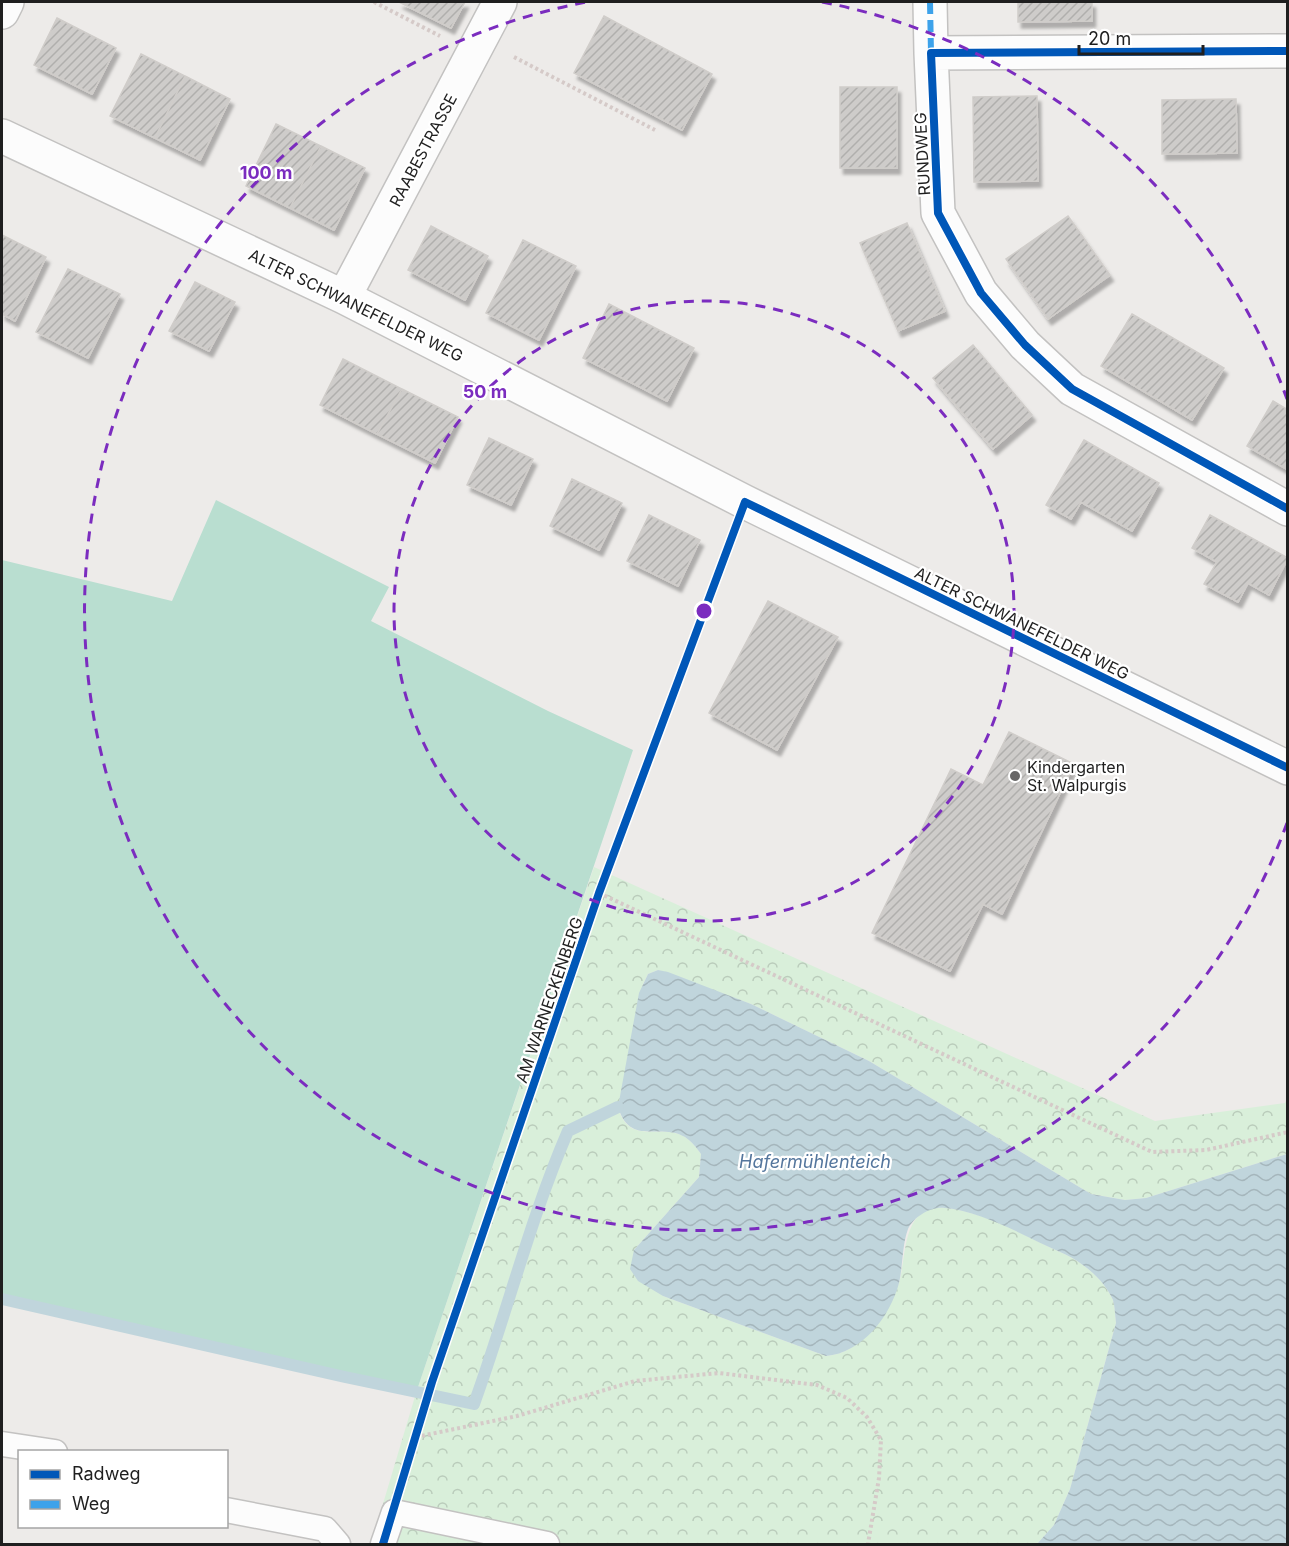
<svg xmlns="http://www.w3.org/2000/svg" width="1289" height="1546" viewBox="0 0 1289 1546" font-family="Inter,sans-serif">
  <defs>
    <pattern id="park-crowns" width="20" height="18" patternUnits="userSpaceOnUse" patternTransform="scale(1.5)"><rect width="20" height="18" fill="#d9efda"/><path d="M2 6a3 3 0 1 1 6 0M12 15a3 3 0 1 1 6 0" fill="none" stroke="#baccbb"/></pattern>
    <pattern id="water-waves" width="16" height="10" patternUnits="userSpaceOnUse" patternTransform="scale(1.5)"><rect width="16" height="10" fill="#c0d5dc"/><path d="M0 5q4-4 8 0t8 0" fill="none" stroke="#a5b6bc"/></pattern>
    <pattern id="building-hatch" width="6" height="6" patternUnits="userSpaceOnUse" patternTransform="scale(1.5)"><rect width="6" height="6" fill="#ceccca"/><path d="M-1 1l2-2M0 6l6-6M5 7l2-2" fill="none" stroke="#b0afad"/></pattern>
    <filter id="shadow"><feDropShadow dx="3.5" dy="6" stdDeviation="1.5" flood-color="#0004"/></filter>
  </defs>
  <rect width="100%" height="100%" fill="#edebe9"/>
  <path fill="url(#park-crowns)" d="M 594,867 L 1155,1121 L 1285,1103 L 1287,1098 L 1287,1154 L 1146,1198 L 1125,1200 L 1091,1194 L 869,1061 L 751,1004 L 658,970 L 648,974 L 643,984 L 618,1108 C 630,1147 661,1122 685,1137 C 691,1141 697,1148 701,1154 L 699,1177 L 634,1250 L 663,1296 L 826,1356 C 857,1353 870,1332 885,1306 C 889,1299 896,1291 899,1283 C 907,1256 901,1203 946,1208 C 985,1212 1025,1236 1060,1252 C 1080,1260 1104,1279 1113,1300 C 1115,1307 1115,1316 1116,1323 L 1070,1489 L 1054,1525 L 1037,1544 L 371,1544 L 416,1393 Z"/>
  <path fill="#b9ded0" d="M 216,500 L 389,587 L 371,621 L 548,711 L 633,750 L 416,1393 L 2,1299 L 2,560 L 172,601 Z"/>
  <path fill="url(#water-waves)" d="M 658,970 L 668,972 L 751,1004 L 869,1061 L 1091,1194 L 1125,1200 L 1146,1198 L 1287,1154 L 1287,1544 L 1037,1544 L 1054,1525 L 1070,1489 L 1116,1323 C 1115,1316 1115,1307 1113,1300 C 1104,1279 1080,1260 1060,1252 C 1026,1237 982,1211 945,1208 C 932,1206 914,1216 908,1229 C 902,1245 903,1266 899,1283 C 890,1317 862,1353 826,1356 L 663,1296 L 638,1281 L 630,1269 L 634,1250 L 699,1177 L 701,1154 C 697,1148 691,1141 685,1137 C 660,1122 630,1147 618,1107 L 639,993 L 648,974 Z"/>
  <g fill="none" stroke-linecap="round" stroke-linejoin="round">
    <path stroke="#c0d5dc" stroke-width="12" d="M 2,1299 L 345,1377 L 474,1404 C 507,1313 530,1219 568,1131 L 618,1107"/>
  </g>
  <path fill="url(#building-hatch)" stroke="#d0cdca" stroke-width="1.5" filter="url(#shadow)" d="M 399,2 L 465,2 L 451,28 Z
    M 1018,2 L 1092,2 L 1092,21 L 1018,22 Z
    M 604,16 L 712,74 L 682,130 L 574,73 Z
    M 57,18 L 116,48 L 92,94 L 34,65 Z
    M 141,54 L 185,76 L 155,138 L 110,116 Z
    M 185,76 L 230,99 L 200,160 L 155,138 Z
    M 840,87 L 897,87 L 897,168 L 840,168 Z
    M 1037,96 L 1038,181 L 974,182 L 973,97 Z
    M 1236,99 L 1237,153 L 1162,154 L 1162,100 Z
    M 276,124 L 321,146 L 290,208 L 246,186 Z
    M 321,146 L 365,168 L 334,230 L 290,208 Z
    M 1068,216 L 1110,275 L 1048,319 L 1006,259 Z
    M 907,223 L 945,311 L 898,331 L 860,243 Z
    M 431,226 L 488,256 L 465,300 L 408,270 Z
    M 2,235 L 46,257 L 15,321 L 2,314 Z
    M 523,240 L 576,266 L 539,340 L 486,313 Z
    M 68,269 L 120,294 L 88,358 L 36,332 Z
    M 195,282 L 235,302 L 209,351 L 169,331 Z
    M 609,304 L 694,348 L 667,401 L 583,358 Z
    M 1132,314 L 1224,368 L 1192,420 L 1101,366 Z
    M 973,345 L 1032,415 L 993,449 L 933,378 Z
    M 343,359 L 402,389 L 377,434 L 320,405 Z
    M 402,389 L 458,417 L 435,463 L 377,434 Z
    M 1273,401 L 1288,410 L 1288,470 L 1247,446 Z
    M 489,438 L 533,459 L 511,505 L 467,485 Z
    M 1084,440 L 1159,483 L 1132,531 L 1081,502 L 1071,519 L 1046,505 Z
    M 572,479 L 622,503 L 599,550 L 550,526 Z
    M 649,515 L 700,540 L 678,586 L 627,561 Z
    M 1210,515 L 1288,558 L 1269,595 L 1248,583 L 1238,602 L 1204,584 L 1217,562 L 1192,548 Z
    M 768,601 L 838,637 L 777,750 L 709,713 Z
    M 1009,732 L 1074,764 L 1002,914 L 983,904 L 950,971 L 872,933 L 951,769 L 983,785 Z"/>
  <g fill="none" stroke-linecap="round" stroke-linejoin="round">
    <g stroke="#c3c2c1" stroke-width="27">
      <path id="lane" d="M 2,1444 L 55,1452
        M 226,1510 L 325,1529 L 338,1544
        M 383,1544 L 394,1512 L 547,1544"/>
    </g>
    <g stroke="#c3c2c1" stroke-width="36">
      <path id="street" d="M 930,2 L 931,53
        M 2,12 L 7,2
        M 1288,51 L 931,53 L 938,213 L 981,293 L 1025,345 L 1072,389 L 1288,509
        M 2,136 L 344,297 L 745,502 L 1288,768
        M 344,297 L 500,2"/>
    </g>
    <path stroke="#d5cac8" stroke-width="4" stroke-dasharray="3 3" stroke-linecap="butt" d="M 374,2 L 440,36
      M 514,57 L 655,130
      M 599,893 L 1152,1152 L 1206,1150 L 1288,1132
      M 416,1437 L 517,1416 L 635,1381 L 719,1373 L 817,1385 L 847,1398 L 867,1417 L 881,1440 L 879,1478 L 868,1544
      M 403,1481 L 432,1382 L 599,893 L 732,537"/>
    <use href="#lane" stroke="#fcfcfc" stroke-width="24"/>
    <use href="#street" stroke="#fcfcfc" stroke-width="33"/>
    <path stroke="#3da2ea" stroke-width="6" stroke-dasharray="12 6" stroke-linecap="butt" d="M 930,2 L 931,53"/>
    <g stroke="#fff" stroke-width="11">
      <path id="cycleway" d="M 1288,51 L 931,53 L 938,213 L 981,293 L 1025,345 L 1072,389 L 1288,509
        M 383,1544 L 432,1382 L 599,893 L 745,502 L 1288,768"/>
    </g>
    <use href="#cycleway" stroke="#0057b8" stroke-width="8"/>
  </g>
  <g fill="none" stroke="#7b2cbf" stroke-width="3" stroke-dasharray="10 8">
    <circle cx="704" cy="611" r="310"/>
    <path d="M1287 823A620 620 0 1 1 586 2M822 2A620 620 0 0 1 1287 399"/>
  </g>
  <circle fill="#676666" stroke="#fff" stroke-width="2" cx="1015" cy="776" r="6"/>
  <g text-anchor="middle" stroke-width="4.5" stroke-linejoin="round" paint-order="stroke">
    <g font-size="16" fill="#1f1f1f" stroke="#fff">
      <text transform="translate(423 150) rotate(-62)" y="6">RAABESTRASSE</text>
      <text transform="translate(922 154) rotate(-93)" y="6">RUNDWEG</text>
      <text transform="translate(356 305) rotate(26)" y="6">ALTER SCHWANEFELDER WEG</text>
      <text transform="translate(1022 623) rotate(26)" y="6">ALTER SCHWANEFELDER WEG</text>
      <text transform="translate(549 1000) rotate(-71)" y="6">AM WARNECKENBERG</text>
    </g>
    <g font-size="16" fill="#1f1f1f" stroke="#fff" text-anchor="start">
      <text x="1027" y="773">Kindergarten<tspan x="1027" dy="18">St. Walpurgis</tspan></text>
    </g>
    <g font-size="18" font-style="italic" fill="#54769d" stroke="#fff">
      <text x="815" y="1168">Hafermühlenteich</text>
    </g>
  </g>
  <circle cx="704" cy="611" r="9" fill="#7b2cbf" stroke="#fff" stroke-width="3"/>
  <g font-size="18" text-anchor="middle" font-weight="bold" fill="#7b2cbf" stroke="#fff" stroke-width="4.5" stroke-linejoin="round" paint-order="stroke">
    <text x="266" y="179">100 m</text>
    <text x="485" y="398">50 m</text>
  </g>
  <rect width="1289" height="1546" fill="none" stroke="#1f1f1f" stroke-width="6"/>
  <rect x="18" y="1450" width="210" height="78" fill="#ffffff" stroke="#a5a5a5" stroke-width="1.5"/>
  <rect x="30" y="1470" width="30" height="9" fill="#0057b8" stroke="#a5a5a5" stroke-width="1.5"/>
  <text x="72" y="1480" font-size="18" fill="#1f1f1f">Radweg</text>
  <rect x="30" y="1500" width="30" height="9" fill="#3da2ea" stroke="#a5a5a5" stroke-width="1.5"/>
  <text x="72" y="1510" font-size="18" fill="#1f1f1f">Weg</text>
  <path d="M1079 45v9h124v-9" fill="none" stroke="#1f1f1f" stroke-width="3"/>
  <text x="1088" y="45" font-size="18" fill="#1f1f1f" stroke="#ffffff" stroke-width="4.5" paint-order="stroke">20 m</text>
</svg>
